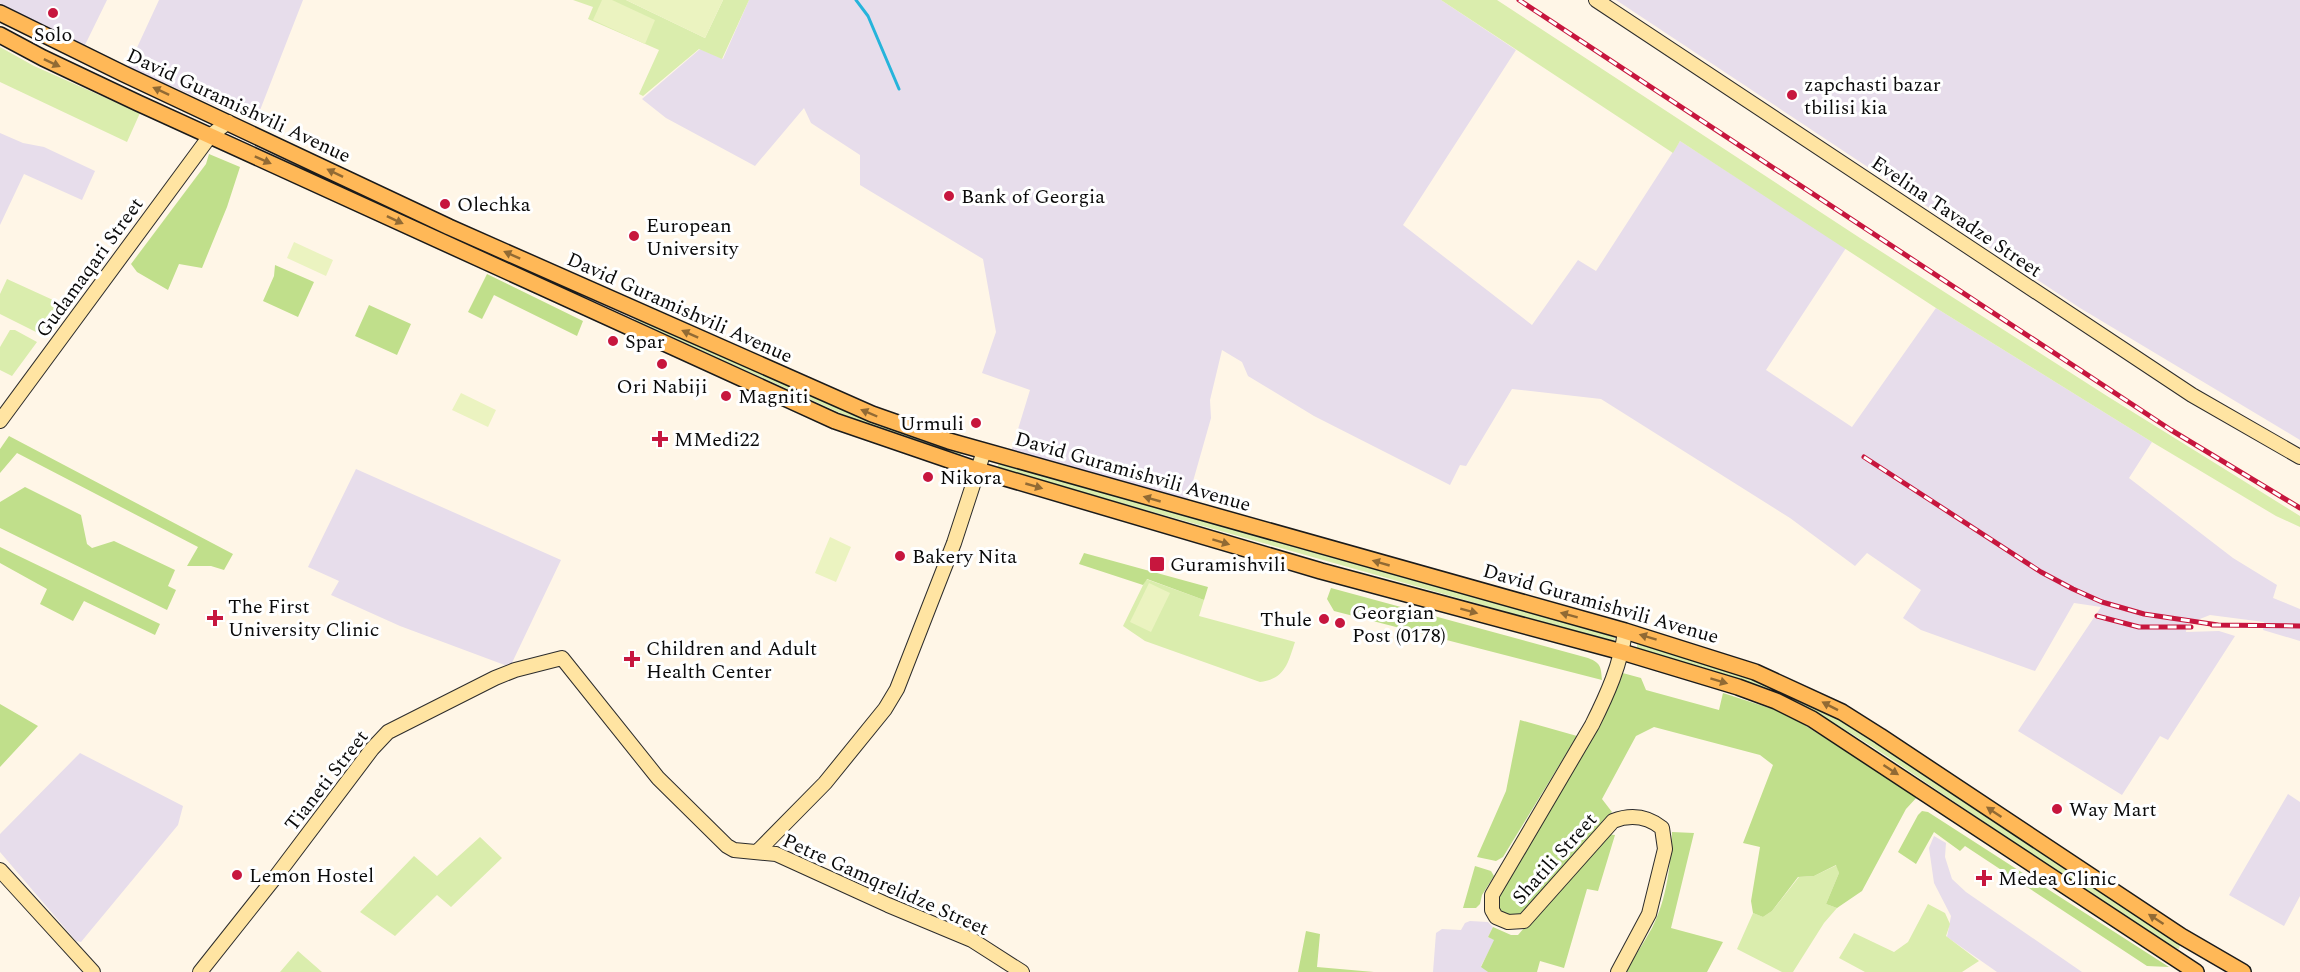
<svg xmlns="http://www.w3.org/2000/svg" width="2300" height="972" viewBox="0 0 2300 972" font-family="Spectral,serif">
  <rect width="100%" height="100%" fill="#fff6e7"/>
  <path fill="#e7ddeb" d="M 0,0 L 107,0 L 84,47 L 0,4 Z
    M 159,0 L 303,0 L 255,123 L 128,67 Z
    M 749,0 L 1441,0 L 1516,50 L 1403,225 L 1532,325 L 1578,260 L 1596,271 L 1680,141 L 1846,248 L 1766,370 L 1852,427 L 1936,308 L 2152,442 L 2129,478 L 2233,558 L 2277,585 L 2273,598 L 2300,609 L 2300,641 L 2263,630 L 2264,622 L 2210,615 L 2187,624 L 2186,632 L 2219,631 L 2235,636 L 2168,740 L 2160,736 L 2122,795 L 2018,731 L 2101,607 L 2074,603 L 2035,671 L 1921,630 L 1903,618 L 1921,590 L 1867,553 L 1855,566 L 1790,518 L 1601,399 L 1512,389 L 1466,466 L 1460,465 L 1450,485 L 1314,416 L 1248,376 L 1242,362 L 1222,350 L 1210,400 L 1211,418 L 1188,499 L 1011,452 L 1030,390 L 982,373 L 996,332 L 983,259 L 860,185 L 860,155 L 811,123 L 804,108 L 755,166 L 666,118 L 642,99 L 700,49 L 723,59 Z
    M 1616,0 L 2300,0 L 2300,440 L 2080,308 Z
    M 0,133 L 23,143 L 44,147 L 95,171 L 82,200 L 24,174 L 0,225 Z
    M 356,469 L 561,560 L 510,667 L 400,626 L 331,595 L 339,581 L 308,567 Z
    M 80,753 L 183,806 L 178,825 L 81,942 L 76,941 L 0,852 L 0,834 Z
    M 2288,794 L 2300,802 L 2300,896 L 2284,926 L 2229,895 Z
    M 1934,836 L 1946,843 L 1945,857 L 1952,879 L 1966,892 L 2082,972 L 1997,972 L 1947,937 L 1951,916 L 1934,883 L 1929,848 Z
    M 1470,921 L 1488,922 L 1493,927 L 1488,937 L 1495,940 L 1481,966 L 1488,972 L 1433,972 L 1436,933 L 1442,929 L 1461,930 L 1465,923 Z"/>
  <path fill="#daedad" d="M 573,0 L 626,0 L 705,38 L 723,0 L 749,0 L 722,59 L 699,49 L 643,96 L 639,94 L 659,50 L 588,19 L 593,7 Z
    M 1441,0 L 1497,0 L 1860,238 L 2107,396 L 2300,516 L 2300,527 L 2276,516 L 2152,442 L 1936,308 L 1680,141 L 1673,153 Z
    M 0,47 L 34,66 L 140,113 L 127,142 L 0,82 Z
    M 7,279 L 64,305 L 42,335 L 0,314 L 0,294 Z
    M 638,314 C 744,362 851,419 962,452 L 960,459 L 916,445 L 838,412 L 635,320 Z
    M 10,330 L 15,330 L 37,342 L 12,376 L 0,370 L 0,347 Z
    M 999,463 L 1615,636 L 1614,642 L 997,468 Z
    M 1146,579 L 1204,600 L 1199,616 L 1295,642 C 1288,663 1285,679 1260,682 L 1145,641 L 1123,626 Z
    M 1637,644 L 1725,668 L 1776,687 L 1822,707 L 1882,744 L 2180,944 L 2179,949 L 2173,947 C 2103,902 2034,856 1965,809 C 1906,770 1849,727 1784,697 C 1738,675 1686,663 1637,649 Z
    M 480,837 L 502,858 L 451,907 L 437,895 L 395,936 L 360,912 L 414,856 L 437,876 Z
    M 1837,865 L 1839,873 L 1826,904 L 1837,908 L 1824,923 L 1793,972 L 1782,972 L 1737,949 L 1753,913 L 1763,917 L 1772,911 L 1799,877 L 1814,876 Z
    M 1928,904 L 1945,913 L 1950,924 L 1946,936 L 1979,961 L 1962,972 L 1865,972 L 1839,958 L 1854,933 L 1894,952 L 1908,942 Z
    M 298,951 L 322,972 L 280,972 Z"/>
  <path fill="#c0df8b" d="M 209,154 L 240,167 L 227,207 L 202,268 L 179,264 L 168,290 L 137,272 L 131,264 L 206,164 Z
    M 275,265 L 314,282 L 298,317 L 263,301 L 274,276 Z
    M 487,274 L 583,321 L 577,336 L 494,295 L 482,319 L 468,312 Z
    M 369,305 L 411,324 L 397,355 L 355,336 Z
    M 9,436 L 233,554 L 224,570 L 211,566 L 187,566 L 198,547 L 17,453 L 0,473 L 0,449 Z
    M 25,487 L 81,515 L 87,544 L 92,548 L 114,541 L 175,570 L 168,586 L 176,590 L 167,610 L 0,528 L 0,502 Z
    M 0,547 L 160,624 L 155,635 L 84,601 L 73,621 L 40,604 L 47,589 L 0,563 Z
    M 1084,553 L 1208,587 L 1204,600 L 1147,579 L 1143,585 L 1079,564 Z
    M 1331,588 L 1588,658 C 1601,663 1601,667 1602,680 L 1334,611 L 1327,599 Z
    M 1619,672 L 1641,678 L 1646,690 L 1719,710 L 1723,693 L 1785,713 L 1918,796 L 1906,809 L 1862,891 L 1837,908 L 1826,904 L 1839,873 L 1836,865 L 1814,876 L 1798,877 L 1772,911 L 1763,917 L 1753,913 L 1751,901 L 1760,847 L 1743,843 L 1773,765 L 1760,755 L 1654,727 L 1636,736 L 1602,799 L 1612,812 L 1520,916 L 1515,918 L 1499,914 L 1497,901 Z
    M 0,704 L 38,726 L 0,767 Z
    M 1520,720 L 1577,736 L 1503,857 L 1496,861 L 1477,857 L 1506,791 Z
    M 1922,811 L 1928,812 L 2169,967 L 2147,966 L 1965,846 L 1960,851 L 1934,832 L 1916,864 L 1898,852 L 1918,815 Z
    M 1672,832 L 1694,833 L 1671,928 L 1723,942 L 1707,972 L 1625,972 C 1634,957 1644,943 1652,928 C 1667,899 1671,863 1672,832 Z
    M 1606,834 L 1615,835 L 1598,891 L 1587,889 L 1564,968 L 1540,961 L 1537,972 L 1488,972 L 1481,967 L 1494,940 L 1488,937 L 1493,927 L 1511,935 L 1518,935 Z
    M 1475,866 L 1491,871 L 1494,876 L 1482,895 L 1480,904 L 1476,908 L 1463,908 Z
    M 1306,931 L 1320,934 L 1317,967 L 1374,972 L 1298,972 Z"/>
  <path fill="#ebf3c0" d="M 602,0 L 612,0 L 655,20 L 645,44 L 593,20 Z
    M 626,0 L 723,0 L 705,38 Z
    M 294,242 L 333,260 L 326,276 L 287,258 Z
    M 461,393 L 496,410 L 488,427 L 452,410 Z
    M 830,537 L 851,547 L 836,582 L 815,573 Z
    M 1149,583 L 1170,593 L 1151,632 L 1130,622 Z"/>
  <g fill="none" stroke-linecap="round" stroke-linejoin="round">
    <path stroke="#26b4db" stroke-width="3" d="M 856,0 L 868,16 L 899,89"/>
    <g stroke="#2c2c2c" stroke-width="16">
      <path id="secondary" d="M 1596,0 L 2192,395 L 2300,457
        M 0,421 L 210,136 L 228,122
        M 758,851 L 825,783 L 885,709 L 897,689 L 954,543 L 984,451
        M 0,870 L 93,972
        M 200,972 L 277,875 L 372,749 L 388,732 L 495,678 L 515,670 L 562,658 L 658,778 L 727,846 L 734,850 L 776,854 L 888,905 L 972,940 L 1022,972
        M 1618,972 L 1649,914 L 1665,849 L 1662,828 C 1647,816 1631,814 1613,821 L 1524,921 L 1508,922 L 1496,917 L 1492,910 L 1492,895 L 1592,725 C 1607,695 1621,664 1625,631"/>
    </g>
    <g stroke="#1b1b1b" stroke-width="18">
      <path id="primary" d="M 0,13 L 124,74 L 449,227 L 872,414 L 949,441 L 1625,631 L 1755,672 L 1842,712 L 1880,736 L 2181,936 L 2243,972
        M 0,35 L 43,58 L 138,103 L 835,421 L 978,470 L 1321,571 L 1622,652 L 1738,687 L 1776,701 L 1812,719 L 2196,972"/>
    </g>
    <use href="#secondary" stroke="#ffe4a2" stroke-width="14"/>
    <use href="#primary" stroke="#ffb857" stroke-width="15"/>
    <g stroke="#c7163e" stroke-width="5">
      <path id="rail" d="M 1519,0 L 2171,430 L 2300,508
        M 1864,457 L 2041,572 L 2073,589 L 2102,602 L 2144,614 L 2218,625
        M 2097,616 L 2139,627 L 2191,627
        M 2212,625 L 2300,626"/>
    </g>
    <use href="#rail" stroke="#fff" stroke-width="3" stroke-dasharray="9" stroke-linecap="butt"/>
  </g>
  <defs><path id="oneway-solid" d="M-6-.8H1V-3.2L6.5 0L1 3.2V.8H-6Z" transform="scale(1.5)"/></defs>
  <g fill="#916a34">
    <use href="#oneway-solid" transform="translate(52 63) rotate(25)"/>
    <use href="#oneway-solid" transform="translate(161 91) rotate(-155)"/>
    <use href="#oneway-solid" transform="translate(263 160) rotate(24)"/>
    <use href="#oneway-solid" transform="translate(335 173) rotate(-154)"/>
    <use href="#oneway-solid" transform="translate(395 220) rotate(25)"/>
    <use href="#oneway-solid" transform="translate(512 255) rotate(-156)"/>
    <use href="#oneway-solid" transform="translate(690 334) rotate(-156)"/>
    <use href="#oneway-solid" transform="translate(869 413) rotate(-157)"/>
    <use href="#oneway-solid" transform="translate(1034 486) rotate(16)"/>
    <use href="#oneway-solid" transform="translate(1152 499) rotate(-164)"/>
    <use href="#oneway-solid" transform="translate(1221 542) rotate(17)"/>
    <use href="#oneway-solid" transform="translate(1381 563) rotate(-164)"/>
    <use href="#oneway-solid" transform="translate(1469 611) rotate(15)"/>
    <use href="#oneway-solid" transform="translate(1569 615) rotate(-165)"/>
    <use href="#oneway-solid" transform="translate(1648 637) rotate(-163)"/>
    <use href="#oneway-solid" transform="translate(1719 681) rotate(17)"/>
    <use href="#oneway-solid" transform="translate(1830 706) rotate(-153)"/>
    <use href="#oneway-solid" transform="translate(1891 770) rotate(33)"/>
    <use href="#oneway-solid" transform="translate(1994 812) rotate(-146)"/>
    <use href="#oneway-solid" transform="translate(2156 919) rotate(-147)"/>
  </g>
  <g fill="#c7163e" stroke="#fff" stroke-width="2">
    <circle cx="53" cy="13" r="6"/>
    <circle cx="1792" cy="95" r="6"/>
    <circle cx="949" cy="196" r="6"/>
    <circle cx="445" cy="204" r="6"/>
    <circle cx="634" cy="236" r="6"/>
    <circle cx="613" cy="341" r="6"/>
    <circle cx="662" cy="364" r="6"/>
    <circle cx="726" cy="396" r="6"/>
    <circle cx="976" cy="423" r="6"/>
    <path d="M657 430h6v6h6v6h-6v6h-6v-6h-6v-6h6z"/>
    <circle cx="928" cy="477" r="6"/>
    <circle cx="900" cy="556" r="6"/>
    <rect x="1149" y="556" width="16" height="16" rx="3"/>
    <path d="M212 609h6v6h6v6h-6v6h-6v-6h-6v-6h6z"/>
    <circle cx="1324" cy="619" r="6"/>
    <circle cx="1340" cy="623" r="6"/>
    <path d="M629 650h6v6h6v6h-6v6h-6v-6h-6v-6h6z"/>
    <circle cx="2057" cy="809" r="6"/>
    <circle cx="237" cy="875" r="6"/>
    <path d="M1981 869h6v6h6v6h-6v6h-6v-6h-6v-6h6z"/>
  </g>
  <g text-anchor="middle" stroke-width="6" stroke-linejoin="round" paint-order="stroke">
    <g font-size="20" fill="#0a0a0a" stroke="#fff" text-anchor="start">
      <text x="53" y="41" text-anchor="middle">Solo</text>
      <text x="1804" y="91">zapchasti bazar<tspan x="1804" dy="23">tbilisi kia</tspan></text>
      <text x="961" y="203">Bank of Georgia</text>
      <text x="457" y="211">Olechka</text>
      <text x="646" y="232">European<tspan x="646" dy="23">University</tspan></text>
      <text x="625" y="348">Spar</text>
      <text x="662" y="393" text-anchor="middle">Ori Nabiji</text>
      <text x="738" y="403">Magniti</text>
      <text x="964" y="430" text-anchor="end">Urmuli</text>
      <text x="674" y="446">MMedi22</text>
      <text x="940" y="484">Nikora</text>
      <text x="912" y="563">Bakery Nita</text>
      <text x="1170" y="571">Guramishvili</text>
      <text x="228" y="613">The First<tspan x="228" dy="23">University Clinic</tspan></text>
      <text x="1352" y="619">Georgian<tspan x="1352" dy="23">Post (0178)</tspan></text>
      <text x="1312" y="626" text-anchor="end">Thule</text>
      <text x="646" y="655">Children and Adult<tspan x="646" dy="23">Health Center</tspan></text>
      <text x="2069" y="816">Way Mart</text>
      <text x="249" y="882">Lemon Hostel</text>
      <text x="1998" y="885">Medea Clinic</text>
    </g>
    <g font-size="20" fill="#0a0a0a" stroke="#fff">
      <text transform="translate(239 105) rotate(25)" y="7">David Guramishvili Avenue</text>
      <text transform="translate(1957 216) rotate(34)" y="7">Evelina Tavadze Street</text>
      <text transform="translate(89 267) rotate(-54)" y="7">Gudamaqari Street</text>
      <text transform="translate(680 307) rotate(24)" y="7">David Guramishvili Avenue</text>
      <text transform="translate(1133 471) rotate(16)" y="7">David Guramishvili Avenue</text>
      <text transform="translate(1601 603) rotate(16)" y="7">David Guramishvili Avenue</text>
      <text transform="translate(326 780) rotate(-52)" y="7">Tianeti Street</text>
      <text transform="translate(1554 858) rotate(-48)" y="7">Shatili Street</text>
      <text transform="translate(886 884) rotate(24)" y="7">Petre Gamqrelidze Street</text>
    </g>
  </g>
</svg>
